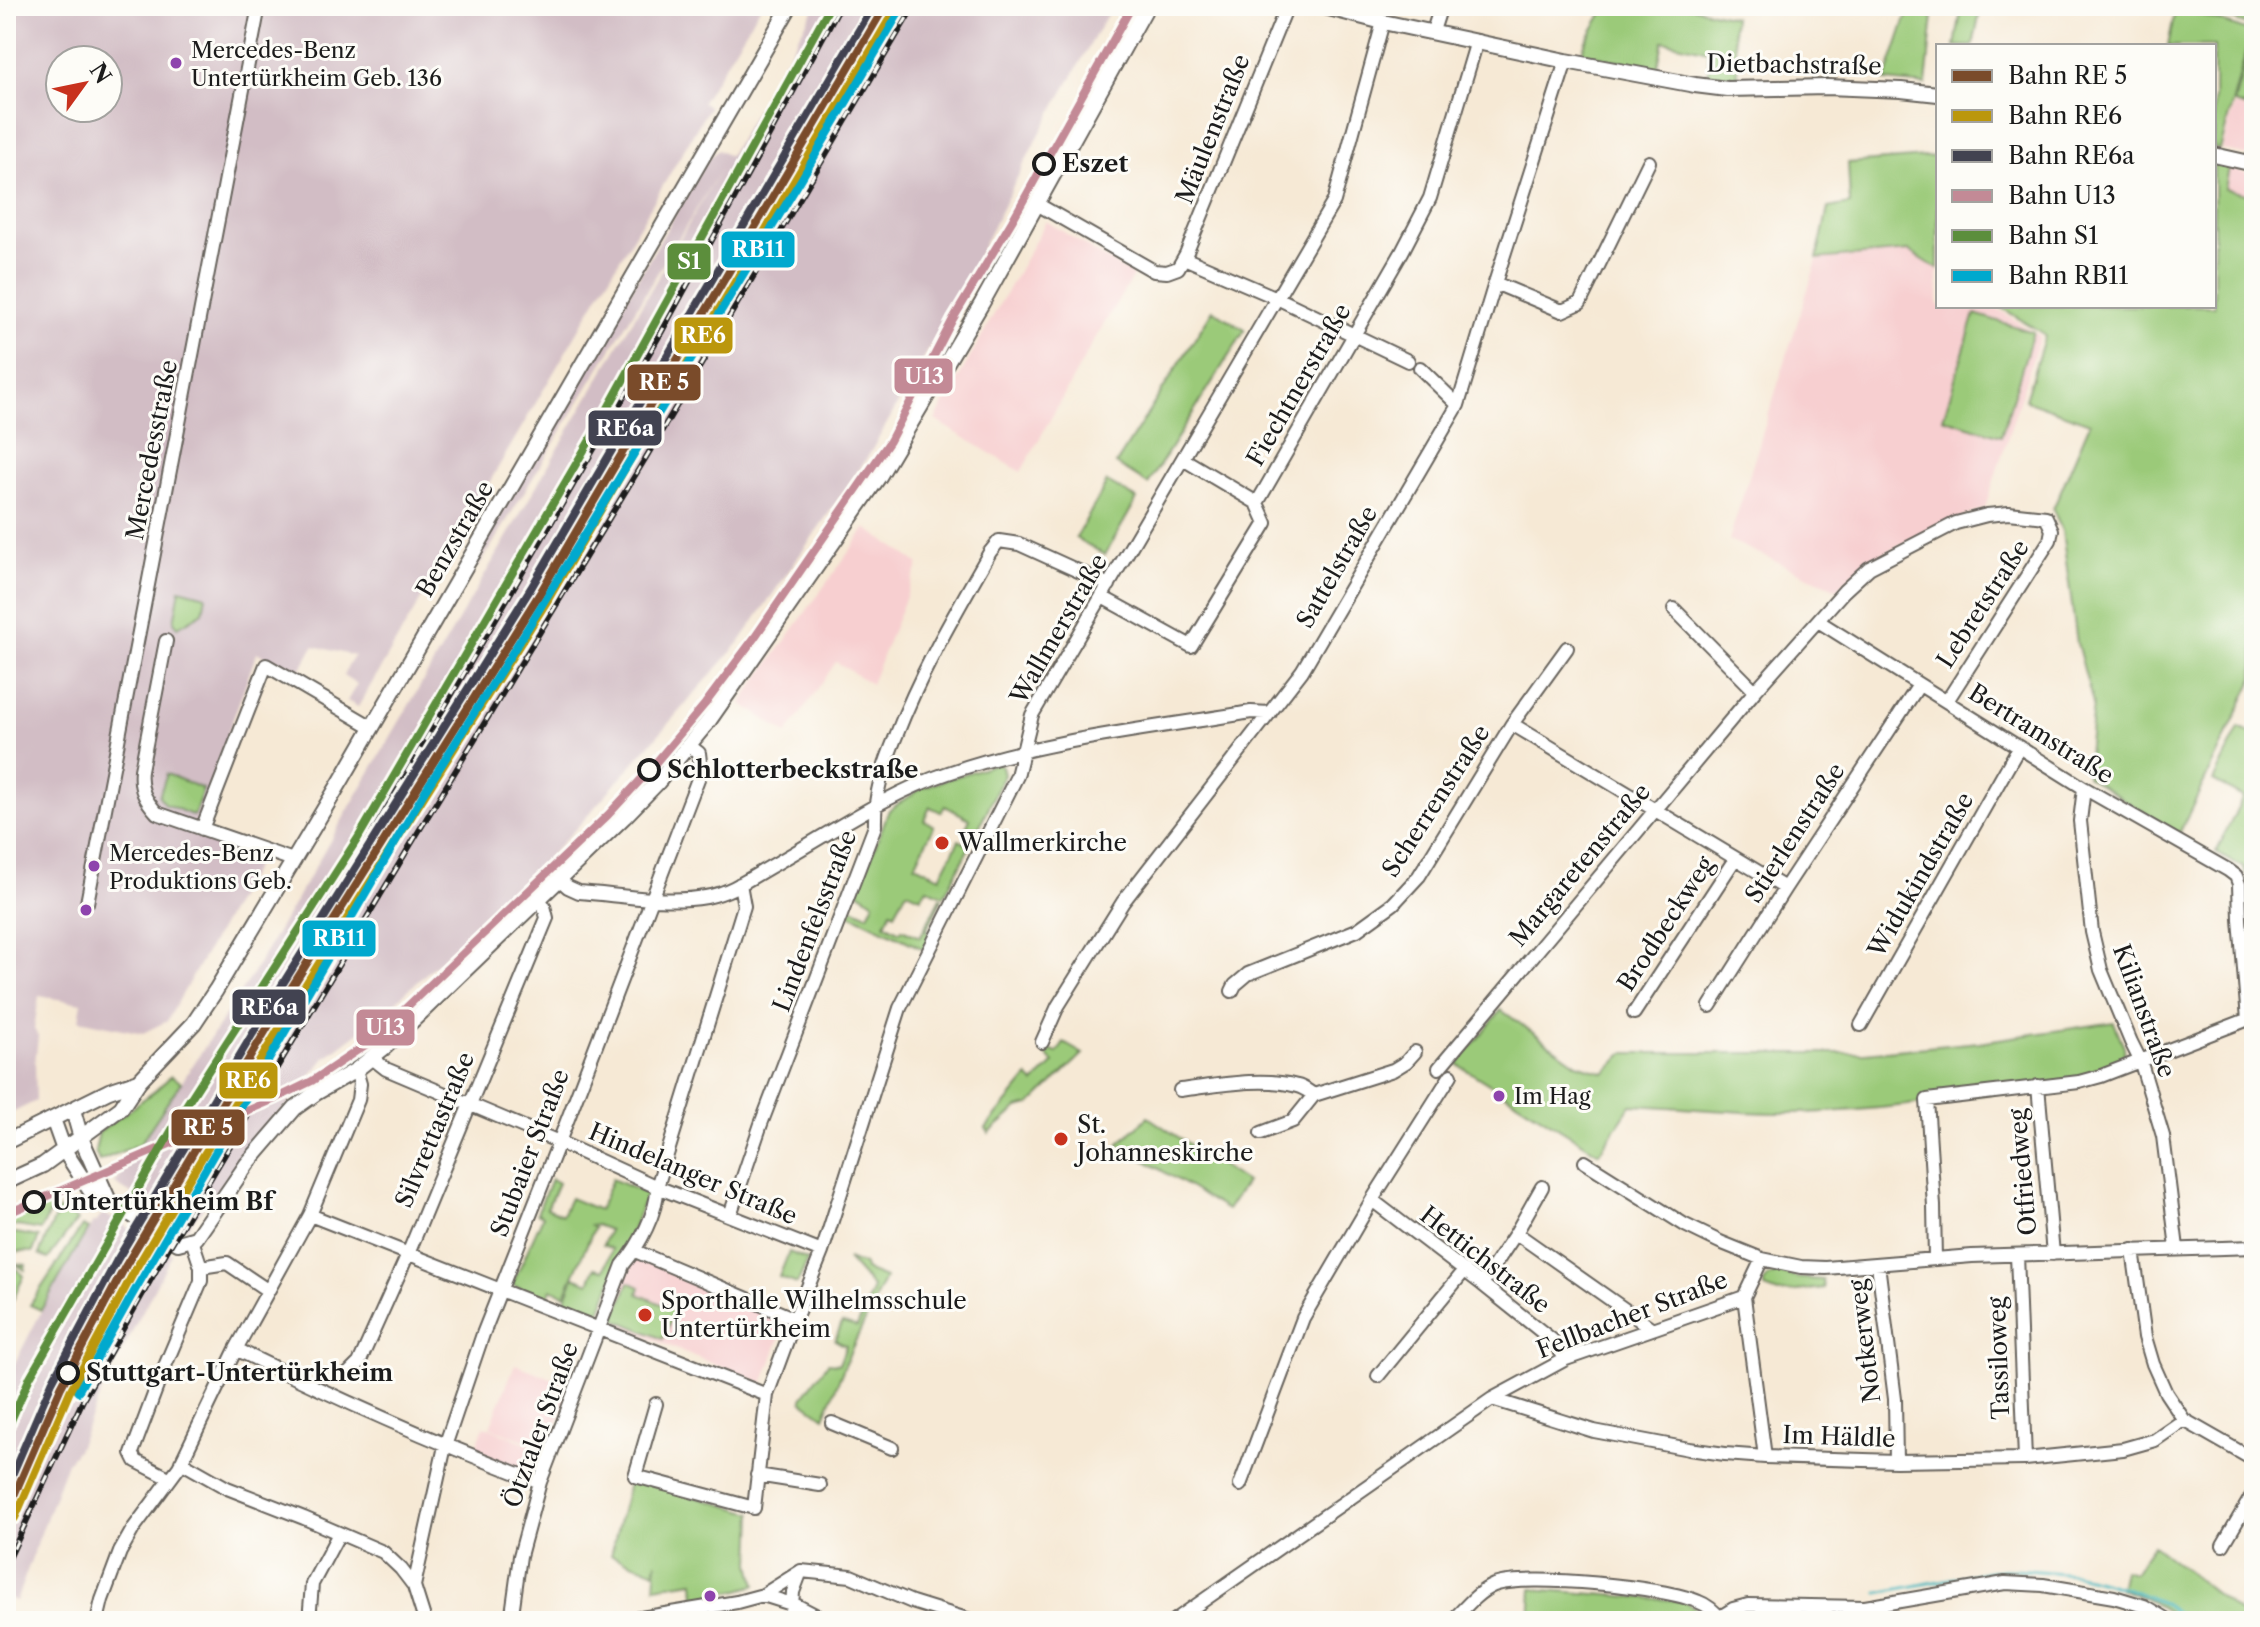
<svg xmlns="http://www.w3.org/2000/svg" width="2260" height="1627" viewBox="0 0 2260 1627" font-family="'Libre Caslon Text',serif">
  <rect width="100%" height="100%" fill="#fdfcf7"/>
  <filter id="ink" filterUnits="userSpaceOnUse"><feTurbulence type="fractalNoise" baseFrequency=".0125" numOctaves="2"/><feDisplacementMap in="SourceGraphic" scale="16" xChannelSelector="R" yChannelSelector="G"/><feConvolveMatrix kernelMatrix="1 2 1 2 8 2 1 2 1" color-interpolation-filters="sRGB"/></filter>
  <filter id="wash" filterUnits="userSpaceOnUse"><feTurbulence type="fractalNoise" baseFrequency=".006" numOctaves="4" result="noise"/><feDisplacementMap in="SourceGraphic" scale="32" xChannelSelector="R" yChannelSelector="G"/><feGaussianBlur stdDeviation="1.8" result="paint"/><feColorMatrix in="noise" values="0 0 0 0 0 0 0 0 0 0 0 0 0 0 0 0 0 1.4 0 .05"/><feComposite in="paint" operator="in"/></filter>
  <g filter="url(#wash)">
    <rect width="100%" height="100%" fill="#f6e9d5"/>
    <path fill="#f7cfd0" d="M 2234,105 L 2254,110 L 2254,157 L 2222,150 Z
      M 2230,169 L 2254,175 L 2254,195 L 2226,188 Z
      M 1046,221 L 1133,276 L 1096,337 L 1021,472 L 935,420 Z
      M 1909,252 L 1938,270 L 1938,306 L 1993,306 L 2040,336 L 1985,508 L 1925,532 L 1866,563 L 1837,589 L 1729,540 L 1817,260 Z
      M 866,528 L 919,564 L 871,684 L 836,662 L 787,734 L 742,704 L 747,694 Z
      M 633,1254 L 787,1319 L 763,1384 L 607,1321 Z
      M 515,1364 L 572,1386 L 547,1449 L 490,1427 Z
      M 484,1426 L 546,1451 L 535,1478 L 474,1453 Z"/>
    <path fill="#d2bdc5" fill-rule="evenodd" d="M 6,6 L 761,6 L 702,102 L 709,107 L 358,707 L 347,701 L 357,684 L 343,675 L 354,656 L 314,646 L 296,677 L 257,652 L 192,834 L 260,858 L 167,1021 L 143,1033 L 79,1020 L 82,1003 L 39,996 L 34,1029 L 38,1036 L 35,1063 L 36,1101 L 6,1116 ZM 60,60 L 108,60 L 108,108 L 60,108 Z
      M 816,6 L 1112,6 L 1034,144 L 954,305 L 869,455 L 739,643 L 581,823 L 524,883 L 379,1017 L 325,1058 L 187,1228 L 115,1184 L 255,970 L 722,167 L 478,568 L 475,558 L 707,160 L 718,150 L 729,156 Z
      M 103,1213 L 172,1254 L 103,1388 L 77,1450 L 67,1462 L 16,1601 L 6,1597 L 6,1380 L 54,1287 L 94,1221 L 96,1223 Z"/>
    <path fill="#9bca79" stroke="#5c734a" stroke-width="2" d="M 1607,6 L 1687,6 L 1734,17 L 1733,28 L 1739,84 L 1708,79 L 1709,51 L 1663,41 L 1657,71 L 1582,52 L 1586,41 Z
      M 1910,6 L 1934,6 L 1926,85 L 1885,81 Z
      M 1962,6 L 1981,6 L 1973,46 L 1955,46 Z
      M 2176,6 L 2251,32 L 2220,150 L 2214,148 L 2214,46 L 2168,46 Z
      M 2193,6 L 2254,6 L 2254,27 L 2253,27 Z
      M 2253,33 L 2254,34 L 2254,109 L 2234,103 Z
      M 1938,156 L 1938,269 L 1909,251 L 1817,259 L 1828,208 L 1850,204 L 1848,163 Z
      M 2214,164 L 2229,168 L 2225,189 L 2254,196 L 2254,678 L 2179,834 L 2086,776 L 2093,704 L 2077,643 L 2062,531 L 2053,509 L 2090,423 L 2025,400 L 2045,335 L 1999,306 L 2214,306 Z
      M 1213,310 L 1245,330 L 1148,484 L 1116,464 Z
      M 1975,314 L 2033,332 L 2001,436 L 1943,418 Z
      M 1107,482 L 1137,499 L 1105,555 L 1076,538 Z
      M 180,589 L 206,596 L 203,612 L 178,627 L 174,622 Z
      M 2239,728 L 2254,735 L 2254,895 L 2243,867 L 2216,853 L 2243,797 L 2213,781 Z
      M 997,763 L 1002,766 L 1004,775 L 975,836 L 965,830 L 970,819 L 945,806 L 941,812 L 930,807 L 924,820 L 934,826 L 915,865 L 940,877 L 959,840 L 970,846 L 944,896 L 927,888 L 921,897 L 907,891 L 895,913 L 891,911 L 885,924 L 900,932 L 902,929 L 920,937 L 940,898 L 942,899 L 926,931 L 933,935 L 925,950 L 848,913 L 851,907 L 868,915 L 874,902 L 858,891 L 889,810 L 924,787 Z
      M 167,774 L 203,789 L 194,816 L 165,804 L 159,796 Z
      M 1501,1010 L 1577,1064 L 1605,1073 L 1624,1053 L 1865,1053 L 1979,1042 L 2114,1022 L 2124,1047 L 2125,1061 L 2101,1076 C 2010,1090 1919,1107 1827,1112 C 1762,1116 1696,1108 1631,1105 L 1599,1153 L 1457,1064 Z
      M 1064,1043 L 1083,1054 L 1030,1105 L 1018,1108 L 989,1133 L 986,1128 L 1028,1077 L 1034,1083 L 1054,1063 L 1046,1055 L 1048,1049 L 1057,1053 Z
      M 171,1076 L 181,1082 L 140,1144 L 99,1161 L 95,1151 L 99,1132 L 156,1090 Z
      M 1148,1117 L 1246,1182 L 1227,1210 L 1118,1144 Z
      M 551,1179 L 558,1183 L 547,1208 L 562,1215 L 570,1198 L 599,1210 L 612,1179 L 658,1199 L 654,1207 L 643,1203 L 597,1319 L 563,1305 L 574,1277 L 589,1283 L 595,1268 L 604,1270 L 612,1249 L 603,1245 L 609,1230 L 596,1225 L 591,1226 L 594,1228 L 565,1295 L 551,1289 L 547,1299 L 512,1285 L 543,1216 L 537,1213 Z
      M 49,1204 L 51,1210 L 41,1230 L 17,1226 L 6,1227 L 6,1222 Z
      M 59,1209 L 77,1220 L 48,1259 L 39,1254 Z
      M 82,1226 L 88,1229 L 41,1310 L 30,1305 Z
      M 16,1233 L 39,1237 L 33,1252 L 6,1251 L 6,1234 Z
      M 789,1252 L 808,1260 L 797,1284 L 779,1277 Z
      M 847,1259 L 864,1265 L 865,1270 L 885,1278 L 851,1350 L 824,1417 L 802,1401 L 802,1398 L 828,1363 L 839,1364 L 846,1346 L 835,1340 L 842,1323 L 857,1327 L 873,1288 Z
      M 6,1263 L 26,1265 L 25,1270 L 16,1264 L 11,1271 L 13,1273 L 17,1269 L 24,1276 L 10,1306 L 6,1308 Z
      M 1777,1273 L 1798,1278 L 1823,1280 L 1824,1288 L 1778,1293 L 1765,1288 L 1764,1283 L 1768,1277 Z
      M 629,1282 L 640,1287 L 638,1294 L 675,1310 L 663,1339 L 615,1319 Z
      M 630,1479 L 753,1513 L 751,1563 L 756,1585 L 739,1590 L 695,1598 L 694,1581 L 655,1587 L 657,1562 L 655,1572 L 611,1555 Z
      M 2153,1545 L 2243,1615 L 2249,1621 L 2180,1621 C 2161,1605 2143,1597 2120,1589 L 2124,1570 L 2134,1573 Z
      M 1532,1589 L 1684,1601 L 1703,1613 L 1710,1621 L 1530,1621 Z"/>
    <g fill="none" stroke-linecap="round" stroke-linejoin="round">
      <path stroke="#48b7be" stroke-width="3" d="M 1878,1593 L 1990,1571 L 2015,1569 L 2074,1574 L 2131,1590 L 2165,1604 L 2188,1621"/>
    </g>
  </g>
  <g filter="url(#ink)">
    <g fill="none" stroke-linecap="round" stroke-linejoin="round">
      <g stroke="#68645d" stroke-width="16">
        <path id="minor" d="M 1433,31 L 1441,6
          M 1037,204 L 1154,271 L 1167,272 L 1178,268 L 1186,254 L 1287,6
          M 1184,258 L 1277,298 L 1408,361
          M 1495,283 L 1562,311 L 1580,303 L 1649,162
          M 1420,368 L 1458,405
          M 1183,459 L 1257,503
          M 1102,597 L 1191,646 L 1266,523 L 1257,503 L 1402,252 L 1430,198 L 1477,41
          M 1674,609 L 1755,691
          M 1818,621 L 2084,788 L 2228,870 L 2236,876 L 2239,884 L 2240,919 L 2248,1020
          M 166,641 L 141,770 C 139,789 145,800 157,813 L 293,860
          M 1512,724 L 1785,888
          M 2084,788 L 2080,821 L 2092,932 L 2101,970 L 2131,1042 L 2140,1060 L 2163,1136 L 2177,1248
          M 202,829 L 266,665 L 372,727
          M 559,879 L 568,887 L 579,892 C 620,895 665,904 706,897 C 731,893 755,875 777,863 C 832,832 888,793 948,773 C 1046,739 1150,729 1251,712 L 1270,713
          M 87,903 L 259,6
          M 1232,991 L 1235,985 L 1248,974 L 1357,930 L 1393,904 L 1419,876 L 1512,724 L 1567,648
          M 1710,1006 L 1785,888 L 1919,685
          M 1634,1013 L 1735,859
          M 1861,1025 L 2019,747
          M 1042,1042 L 1058,1006 L 1123,902 L 1302,671 L 1458,405 L 1495,283 L 1566,61
          M 372,1058 L 386,1069 L 559,1142 L 657,1187 L 822,1252
          M 1439,1068 L 1755,691 L 1844,591 L 1869,568 L 1956,523 L 1987,515 L 2009,513 L 2046,517 L 2052,530 L 2050,540 L 1947,701
          M 2038,1086 L 2053,1254
          M 1180,1090 C 1214,1086 1262,1076 1297,1086 C 1303,1087 1309,1092 1314,1095 L 1393,1070 L 1406,1062 L 1415,1052
          M 1261,1133 L 1293,1121 L 1314,1095
          M 1585,1162 L 1685,1225 L 1720,1242 L 1762,1259 L 1801,1267 L 1826,1268 L 1972,1256 L 2254,1247
          M 1372,1200 L 1482,1284 L 1552,1340 L 1566,1359
          M 310,1215 L 767,1395
          M 730,1215 L 761,1124 L 875,826 C 874,793 884,765 896,736 C 921,671 956,612 990,552 L 999,541 L 1019,544 L 1109,585
          M 1516,1233 L 1651,1328
          M 2133,1250 L 2145,1337 L 2153,1364 L 2166,1393 L 2184,1420 L 2254,1460
          M 635,1251 L 795,1319
          M 2017,1255 L 2025,1459
          M 1935,1259 L 1934,1206 L 1927,1100 L 2079,1082 L 2101,1076 L 2254,1017
          M 1878,1264 L 1895,1399 L 1896,1461
          M 201,1267 L 227,1263 L 267,1290
          M 1482,1284 L 1516,1233 L 1542,1187
          M 1744,1297 L 1765,1457
          M 236,1349 C 335,1398 436,1443 540,1482
          M 348,1374 L 359,1363 L 408,1254 L 547,918 L 544,906 L 538,899
          M 1378,1376 L 1465,1270
          M 1492,1399 L 1594,1431 L 1689,1449 L 1725,1454 L 1765,1457 L 1896,1461 L 2025,1459 L 2123,1449 L 2155,1440 L 2184,1420
          M 656,1404 L 635,1476 L 754,1508 L 767,1395 L 795,1319 L 822,1252 L 900,1008 L 1017,776 L 1032,715 L 1334,201 L 1383,22
          M 832,1423 L 892,1448
          M 181,1462 L 227,1488 L 304,1518 L 383,1552 L 401,1569 L 414,1586 L 425,1621
          M 757,1475 L 820,1485
          M 169,1478 L 136,1461 L 132,1453 L 162,1373 L 201,1281 L 201,1267 L 192,1240
          M 1240,1485 L 1303,1318 L 1372,1200 L 1451,1075
          M 2223,1545 L 2254,1492
          M 801,1571 L 851,1576 L 912,1602 L 973,1621
          M 414,1586 L 445,1446 L 483,1334 L 559,1142 L 701,771 L 699,753 L 690,746
          M 763,1595 L 798,1606 L 827,1621
          M 1720,1617 L 1733,1609 L 1748,1605 L 1865,1607 L 2005,1583 L 2043,1585 L 2114,1597 L 2144,1606 L 2169,1621
          M 97,1621 L 102,1600 L 120,1552 L 133,1529 L 179,1467 L 236,1349 L 310,1215 L 358,1100 L 360,1084 L 356,1070
          M 309,1621 L 312,1584 L 336,1539
          M 511,1621 L 520,1556 L 540,1482 L 623,1265 C 639,1246 658,1211 657,1187 L 744,906 L 740,884
          M 623,1621 L 737,1602 L 763,1595 L 801,1571
          M 791,1621 L 793,1592 L 801,1571
          M 1174,1621 L 1492,1399 L 1566,1359 L 1744,1297 L 1762,1259
          M 1452,1621 C 1464,1609 1477,1592 1494,1585 C 1527,1573 1666,1587 1699,1602 C 1708,1605 1717,1614 1723,1621"/>
      </g>
      <g stroke="#68645d" stroke-width="18">
        <path id="major" d="M 1321,6 L 1383,22 L 1566,61 L 1695,85 L 1727,89 L 1827,87 L 1901,90 L 1938,94
          M 2214,155 L 2254,164
          M 73,1110 L 81,1138 L 109,1201
          M 53,1119 L 64,1150 L 93,1195 L 109,1201 L 178,1243 L 196,1238 L 247,1164 L 295,1108 L 316,1093 L 356,1070 L 385,1047 L 624,817 L 658,782 L 708,722 L 880,475 L 982,303 L 1147,6
          M 6,1142 L 109,1091 L 139,1081
          M 6,1182 L 43,1165 L 121,1108 L 139,1081 L 194,1023 L 216,990 L 341,781 L 790,6"/>
      </g>
      <use href="#minor" stroke="#fff" stroke-width="12"/>
      <use href="#major" stroke="#fff" stroke-width="14"/>
      <g stroke="#1c1c1c" stroke-width="6">
        <path id="rail" d="M 319,929 L 381,817 L 661,333 L 840,6
          M 6,1565 L 84,1398 L 167,1251 L 414,839 L 645,459 L 914,6"/>
      </g>
      <use href="#rail" stroke="#fdfcf7" stroke-width="3" stroke-dasharray="9" stroke-linecap="butt"/>
      <g stroke="#fdfcf7" stroke-width="14">
        <path id="rail-1" d="M 6,1514 L 61,1387 L 126,1265 L 290,990 L 540,593 L 885,6"/>
      </g>
      <g stroke="#fdfcf7" stroke-width="14">
        <path id="rail-2" d="M 15,1518 L 70,1391 L 135,1270 L 299,995 L 549,598 L 894,11"/>
      </g>
      <g stroke="#fdfcf7" stroke-width="14">
        <path id="rail-3" d="M 6,1489 L 52,1382 L 117,1260 L 282,985 L 531,588 L 873,6"/>
      </g>
      <g stroke="#fdfcf7" stroke-width="14">
        <path id="rail-4" d="M 6,1214 L 277,1098 L 312,1081 L 367,1044 L 388,1025 L 608,815 L 647,773 L 705,704 L 755,637 L 890,441 L 953,319 L 1012,221 L 1132,6"/>
      </g>
      <g stroke="#fdfcf7" stroke-width="14">
        <path id="rail-5" d="M 6,1432 L 30,1377 L 185,1107 L 358,838 L 597,428 L 830,6"/>
      </g>
      <g stroke="#fdfcf7" stroke-width="14">
        <path id="rail-6" d="M 78,1392 L 131,1297 L 425,791 L 529,626 L 802,178 L 903,6"/>
      </g>
      <use href="#rail-1" stroke="#7a4b2a" stroke-width="8"/>
      <use href="#rail-2" stroke="#bb970d" stroke-width="8"/>
      <use href="#rail-3" stroke="#424351" stroke-width="8"/>
      <use href="#rail-4" stroke="#c38a96" stroke-width="8"/>
      <use href="#rail-5" stroke="#5c8e3c" stroke-width="8"/>
      <use href="#rail-6" stroke="#00a9ce" stroke-width="8"/>
    </g>
  </g>
  <g fill="#8e44ad" stroke="#fdfcf7" stroke-width="3">
    <circle cx="176" cy="63" r="7"/>
    <circle cx="94" cy="866" r="7"/>
    <circle cx="86" cy="910" r="7"/>
    <circle cx="1499" cy="1096" r="7"/>
    <circle cx="710" cy="1596" r="7"/>
  </g>
  <g fill="#fdfcf7" stroke="#1c1c1c" stroke-width="4">
    <circle cx="1044" cy="164" r="10"/>
    <circle cx="649" cy="770" r="10"/>
    <circle cx="34" cy="1202" r="10"/>
    <circle cx="68" cy="1373" r="10"/>
  </g>
  <g fill="#c8321e" stroke="#fdfcf7" stroke-width="3">
    <circle cx="942" cy="843" r="8"/>
    <circle cx="1061" cy="1139" r="8"/>
    <circle cx="645" cy="1315" r="8"/>
  </g>
  <g text-anchor="middle" stroke-width="6" stroke-linejoin="round" paint-order="stroke">
    <g font-size="22" fill="#1c1c1c" stroke="#fdfcf7" text-anchor="start">
      <text x="191" y="58">Mercedes-Benz<tspan x="191" dy="28">Untertürkheim Geb. 136</tspan></text>
      <text x="109" y="861">Mercedes-Benz<tspan x="109" dy="28">Produktions Geb.</tspan></text>
      <text x="1514" y="1104">Im Hag</text>
    </g>
    <g font-size="24" fill="#1c1c1c" stroke="#fdfcf7">
      <text transform="translate(1794 65) rotate(1)" y="8">Dietbachstraße</text>
      <text transform="translate(1213 129) rotate(-68)" y="8">Mäulenstraße</text>
      <text transform="translate(1299 385) rotate(-60)" y="8">Fiechtnerstraße</text>
      <text transform="translate(152 450) rotate(-79)" y="8">Mercedesstraße</text>
      <text transform="translate(455 539) rotate(-60)" y="8">Benzstraße</text>
      <text transform="translate(1337 567) rotate(-60)" y="8">Sattelstraße</text>
      <text transform="translate(1983 604) rotate(-57)" y="8">Lebretstraße</text>
      <text transform="translate(1059 629) rotate(-60)" y="8">Wallmerstraße</text>
      <text transform="translate(2041 734) rotate(32)" y="8">Bertramstraße</text>
      <text transform="translate(1436 801) rotate(-57)" y="8">Scherrenstraße</text>
      <text transform="translate(1795 833) rotate(-57)" y="8">Stierlenstraße</text>
      <text transform="translate(1580 865) rotate(-50)" y="8">Margaretenstraße</text>
      <text transform="translate(1921 875) rotate(-60)" y="8">Widukindstraße</text>
      <text transform="translate(815 921) rotate(-69)" y="8">Lindenfelsstraße</text>
      <text transform="translate(1666 924) rotate(-57)" y="8">Brodbeckweg</text>
      <text transform="translate(2144 1011) rotate(70)" y="8">Kilianstraße</text>
      <text transform="translate(435 1130) rotate(-67)" y="8">Silvrettastraße</text>
      <text transform="translate(530 1153) rotate(-69)" y="8">Stubaier Straße</text>
      <text transform="translate(2023 1172) rotate(-95)" y="8">Otfriedweg</text>
      <text transform="translate(693 1174) rotate(23)" y="8">Hindelanger Straße</text>
      <text transform="translate(1485 1260) rotate(38)" y="8">Hettichstraße</text>
      <text transform="translate(1632 1315) rotate(-21)" y="8">Fellbacher Straße</text>
      <text transform="translate(1865 1341) rotate(-97)" y="8">Notkerweg</text>
      <text transform="translate(1999 1358) rotate(-92)" y="8">Tassiloweg</text>
      <text transform="translate(541 1425) rotate(-70)" y="8">Ötztaler Straße</text>
      <text transform="translate(1839 1437) rotate(2)" y="8">Im Häldle</text>
    </g>
    <g font-size="24" font-weight="bold" fill="#1c1c1c" stroke="#fdfcf7" text-anchor="start">
      <text x="1062" y="172">Eszet</text>
      <text x="667" y="778">Schlotterbeckstraße</text>
      <text x="52" y="1210">Untertürkheim Bf</text>
      <text x="86" y="1381">Stuttgart-Untertürkheim</text>
    </g>
    <g font-size="24" fill="#1c1c1c" stroke="#fdfcf7" text-anchor="start">
      <text x="958" y="851">Wallmerkirche</text>
      <text x="1077" y="1133">St.<tspan x="1077" dy="28">Johanneskirche</tspan></text>
      <text x="661" y="1309">Sporthalle Wilhelmsschule<tspan x="661" dy="28">Untertürkheim</tspan></text>
    </g>
  </g>
  <g stroke="#fdfcf7" stroke-width="3">
    <rect x="720" y="230" width="76" height="39" rx="8" fill="#00a9ce"/>
    <rect x="666" y="242" width="46" height="39" rx="8" fill="#5c8e3c"/>
    <rect x="673" y="316" width="61" height="39" rx="8" fill="#bb970d"/>
    <rect x="893" y="357" width="61" height="38" rx="8" fill="#c38a96"/>
    <rect x="626" y="363" width="76" height="39" rx="8" fill="#7a4b2a"/>
    <rect x="587" y="409" width="76" height="38" rx="8" fill="#424351"/>
    <rect x="301" y="919" width="76" height="39" rx="8" fill="#00a9ce"/>
    <rect x="231" y="988" width="76" height="38" rx="8" fill="#424351"/>
    <rect x="355" y="1008" width="61" height="39" rx="8" fill="#c38a96"/>
    <rect x="218" y="1061" width="61" height="39" rx="8" fill="#bb970d"/>
    <rect x="170" y="1108" width="76" height="39" rx="8" fill="#7a4b2a"/>
  </g>
  <g font-size="22" text-anchor="middle" font-weight="bold" fill="#fff">
    <text x="758" y="257">RB11</text>
    <text x="689" y="269">S1</text>
    <text x="703" y="343">RE6</text>
    <text x="924" y="384">U13</text>
    <text x="664" y="390">RE 5</text>
    <text x="625" y="436">RE6a</text>
    <text x="339" y="946">RB11</text>
    <text x="269" y="1015">RE6a</text>
    <text x="385" y="1035">U13</text>
    <text x="248" y="1088">RE6</text>
    <text x="208" y="1135">RE 5</text>
  </g>
  <rect width="2260" height="1627" fill="none" stroke="#fdfcf7" stroke-width="32"/>
  <rect x="1936" y="44" width="280" height="264" fill="#fdfcf7" stroke="#a3a29f" stroke-width="2"/>
  <rect x="1952" y="70" width="40" height="12" fill="#7a4b2a" stroke="#a3a29f" stroke-width="2"/>
  <text x="2008" y="84" font-size="24" fill="#1c1c1c">Bahn RE 5</text>
  <rect x="1952" y="110" width="40" height="12" fill="#bb970d" stroke="#a3a29f" stroke-width="2"/>
  <text x="2008" y="124" font-size="24" fill="#1c1c1c">Bahn RE6</text>
  <rect x="1952" y="150" width="40" height="12" fill="#424351" stroke="#a3a29f" stroke-width="2"/>
  <text x="2008" y="164" font-size="24" fill="#1c1c1c">Bahn RE6a</text>
  <rect x="1952" y="190" width="40" height="12" fill="#c38a96" stroke="#a3a29f" stroke-width="2"/>
  <text x="2008" y="204" font-size="24" fill="#1c1c1c">Bahn U13</text>
  <rect x="1952" y="230" width="40" height="12" fill="#5c8e3c" stroke="#a3a29f" stroke-width="2"/>
  <text x="2008" y="244" font-size="24" fill="#1c1c1c">Bahn S1</text>
  <rect x="1952" y="270" width="40" height="12" fill="#00a9ce" stroke="#a3a29f" stroke-width="2"/>
  <text x="2008" y="284" font-size="24" fill="#1c1c1c">Bahn RB11</text>
  <g transform="translate(84 84) rotate(57)"><circle r="38" fill="#fdfcf7" stroke="#a3a29f" stroke-width="2"/>
  <path d="M0-6L14 30L0 20L-14 30Z" fill="#c8321e"/>
  <text y="-12" font-size="22" font-weight="bold" text-anchor="middle" fill="#1c1c1c">N</text>
  </g>
</svg>
